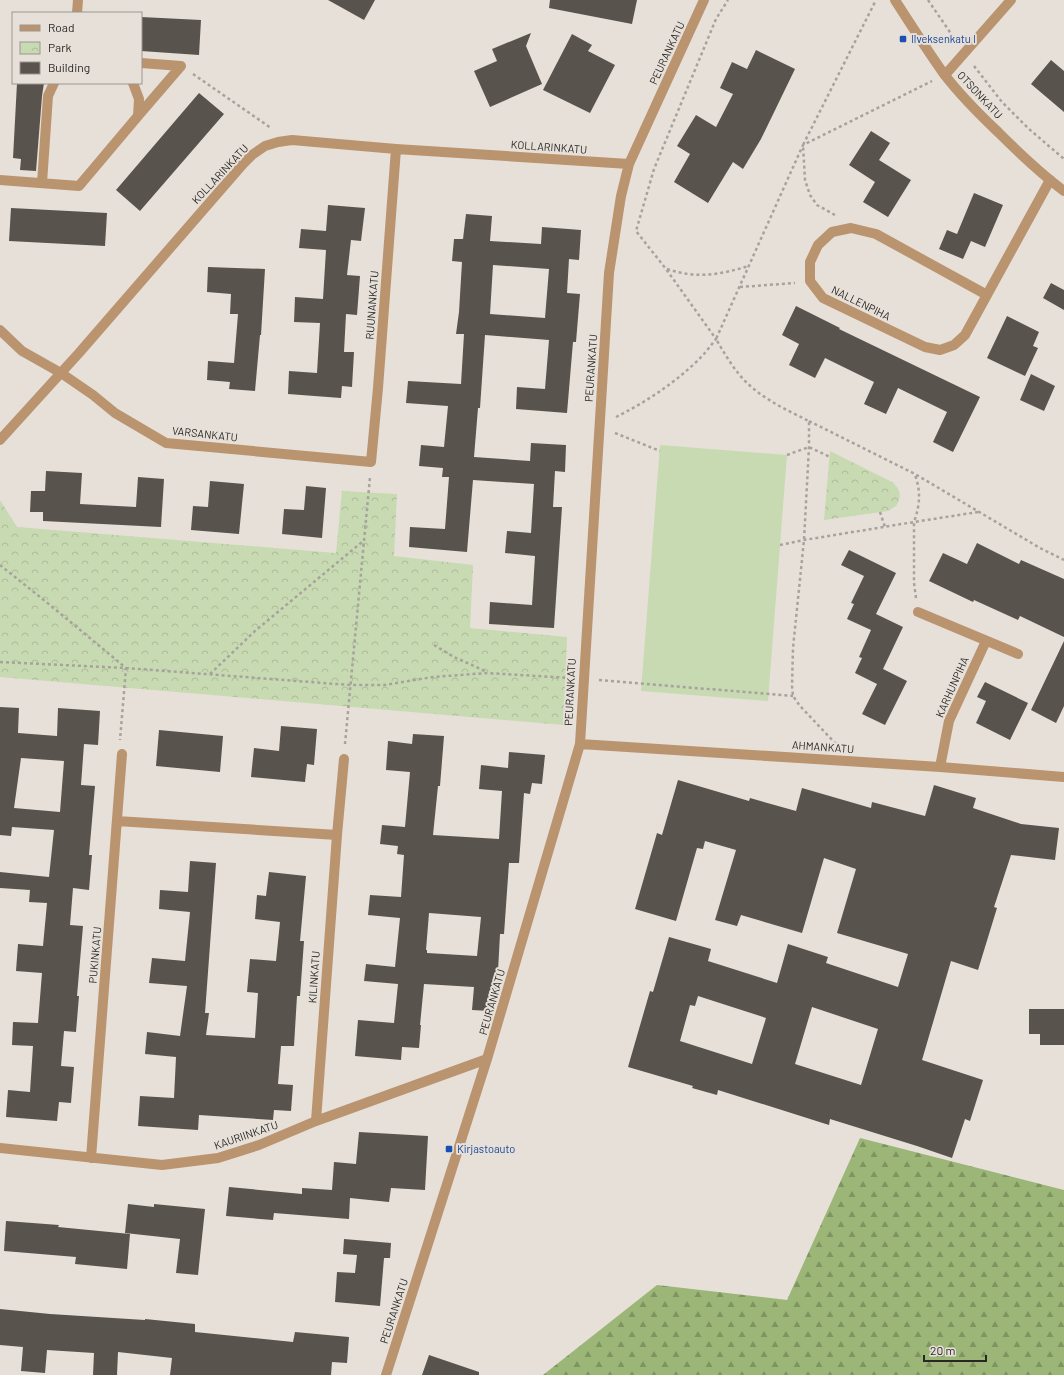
<svg xmlns="http://www.w3.org/2000/svg" width="1064" height="1375" viewBox="0 0 1064 1375" font-family="Barlow,sans-serif">
  <defs>
    <pattern id="forest-firs" width="22" height="20" patternUnits="userSpaceOnUse"><rect width="22" height="20" fill="#9bb677"/><path d="M5 1l3.5 6h-7zM16 11l3.5 6h-7z" fill="#7e9461"/></pattern>
    <pattern id="park-crowns" width="20" height="18" patternUnits="userSpaceOnUse"><rect width="20" height="18" fill="#c8dab2"/><path d="M2 6a3 3 0 1 1 6 0M12 15a3 3 0 1 1 6 0" fill="none" stroke="#acbb99"/></pattern>
  </defs>
  <rect width="100%" height="100%" fill="#e6e0d9"/>
  <path fill="url(#forest-firs)" d="M 860,1138 L 1064,1190 L 1064,1375 L 543,1375 L 657,1285 L 787,1300 Z"/>
  <path fill="url(#park-crowns)" d="M 830,451 L 892,482 C 901,489 902,497 896,506 L 888,511 L 824,520 Z
    M 342,491 L 397,494 L 394,556 L 473,565 L 470,628 L 567,637 L 564,725 L 0,677 L 0,500 L 17,527 L 336,553 Z"/>
  <path fill="#c8dab2" d="M 660,445 L 787,455 L 768,701 L 641,691 Z"/>
  <path fill="#58534d" fill-rule="evenodd" d="M 328,0 L 375,0 L 364,20 Z
    M 550,0 L 637,0 L 632,24 L 549,8 Z
    M 141,17 L 201,20 L 199,55 L 141,51 Z
    M 531,33 L 526,46 L 542,84 L 490,107 L 474,71 L 497,61 L 492,49 Z
    M 572,34 L 592,45 L 588,51 L 615,65 L 590,113 L 543,90 Z
    M 756,50 L 795,69 L 761,139 L 743,169 L 733,162 L 708,203 L 674,182 L 690,154 L 677,146 L 696,115 L 716,127 L 733,94 L 720,88 L 732,62 L 747,69 Z
    M 1051,60 L 1064,71 L 1064,112 L 1031,84 Z
    M 17,83 L 44,83 L 42,96 L 36,171 L 20,170 L 21,159 L 13,158 Z
    M 199,93 L 224,114 L 140,211 L 116,190 Z
    M 871,131 L 890,143 L 879,160 L 911,180 L 888,217 L 863,202 L 875,182 L 849,165 Z
    M 974,193 L 1003,205 L 985,247 L 971,241 L 963,259 L 939,249 L 947,230 L 957,234 Z
    M 328,205 L 365,208 L 361,241 L 351,240 L 347,275 L 360,276 L 357,315 L 346,314 L 344,352 L 354,352 L 352,387 L 342,386 L 341,398 L 288,394 L 289,371 L 317,373 L 320,323 L 294,322 L 295,297 L 323,299 L 326,250 L 299,248 L 301,229 L 326,231 Z
    M 11,208 L 107,213 L 105,246 L 9,241 Z
    M 466,214 L 492,216 L 490,241 L 541,244 L 542,227 L 581,230 L 579,260 L 569,259 L 567,293 L 580,294 L 576,342 L 573,342 L 567,413 L 516,409 L 517,387 L 545,389 L 549,340 L 485,335 L 480,408 L 478,408 L 474,457 L 530,461 L 531,443 L 566,445 L 565,472 L 555,471 L 553,507 L 562,507 L 554,628 L 489,624 L 490,602 L 532,605 L 535,556 L 505,553 L 507,531 L 531,533 L 534,484 L 473,480 L 467,552 L 409,547 L 410,527 L 445,529 L 449,477 L 442,477 L 443,468 L 419,466 L 421,445 L 444,447 L 448,406 L 406,403 L 408,381 L 461,384 L 464,334 L 456,334 L 459,312 L 462,262 L 452,261 L 454,239 L 463,239 ZM 493,265 L 549,269 L 545,318 L 490,314 Z
    M 208,267 L 265,269 L 261,335 L 260,335 L 255,391 L 229,389 L 230,382 L 207,380 L 208,361 L 234,363 L 238,314 L 230,314 L 231,294 L 207,292 Z
    M 1051,283 L 1064,290 L 1064,310 L 1043,298 Z
    M 796,306 L 840,328 L 839,329 L 980,397 L 953,452 L 933,442 L 947,412 L 898,388 L 886,414 L 864,404 L 874,382 L 825,358 L 815,378 L 789,365 L 799,344 L 782,335 Z
    M 1007,316 L 1039,332 L 1033,346 L 1038,348 L 1025,376 L 987,358 Z
    M 1031,374 L 1055,386 L 1044,411 L 1020,400 Z
    M 46,471 L 82,473 L 80,504 L 136,507 L 138,477 L 164,479 L 161,527 L 43,521 L 43,512 L 30,512 L 31,491 L 45,491 Z
    M 210,481 L 244,484 L 239,534 L 191,530 L 193,506 L 208,507 Z
    M 306,486 L 326,488 L 322,538 L 282,534 L 284,509 L 304,510 Z
    M 977,543 L 1019,564 L 1021,560 L 1064,579 L 1064,637 L 1020,616 L 1018,620 L 974,600 L 973,602 L 929,581 L 943,553 L 967,564 Z
    M 849,550 L 896,573 L 876,614 L 903,627 L 883,669 L 907,681 L 885,725 L 862,714 L 877,684 L 855,673 L 862,658 L 859,657 L 871,630 L 847,619 L 854,604 L 851,603 L 864,576 L 841,565 Z
    M 1064,641 L 1064,706 L 1056,723 L 1031,710 Z
    M 985,682 L 1028,703 L 1010,740 L 976,723 L 986,701 L 977,697 Z
    M 0,707 L 19,708 L 18,733 L 57,736 L 58,708 L 100,711 L 98,745 L 84,744 L 81,785 L 95,786 L 89,855 L 92,855 L 89,890 L 73,888 L 70,925 L 83,926 L 77,996 L 79,996 L 76,1032 L 64,1031 L 61,1066 L 74,1067 L 71,1103 L 59,1102 L 57,1121 L 6,1117 L 8,1090 L 30,1092 L 33,1046 L 12,1045 L 13,1022 L 38,1023 L 42,973 L 16,971 L 18,944 L 43,946 L 47,903 L 29,902 L 30,890 L 0,888 L 0,872 L 49,877 L 54,830 L 12,827 L 11,836 L 0,835 ZM 21,758 L 64,761 L 60,812 L 14,808 Z
    M 281,726 L 317,729 L 314,765 L 307,764 L 305,782 L 251,777 L 254,748 L 279,751 Z
    M 159,730 L 223,736 L 220,772 L 156,766 Z
    M 413,734 L 444,736 L 440,786 L 438,786 L 433,835 L 499,839 L 502,791 L 479,789 L 481,765 L 508,768 L 509,752 L 545,755 L 542,784 L 532,783 L 530,794 L 524,793 L 519,863 L 509,863 L 504,934 L 500,934 L 497,990 L 491,990 L 490,1011 L 472,1010 L 474,987 L 424,984 L 420,1025 L 421,1025 L 419,1048 L 402,1047 L 401,1060 L 355,1056 L 358,1020 L 394,1023 L 398,984 L 364,981 L 366,964 L 395,967 L 400,918 L 368,915 L 370,895 L 401,897 L 404,855 L 397,854 L 398,846 L 380,844 L 382,825 L 405,827 L 410,772 L 386,770 L 388,741 L 412,744 ZM 429,913 L 481,917 L 477,956 L 427,953 L 427,950 L 426,950 Z
    M 678,780 L 749,801 L 750,798 L 796,811 L 802,788 L 871,808 L 872,802 L 925,816 L 934,785 L 976,798 L 973,808 L 1021,824 L 1059,828 L 1055,860 L 1011,855 L 994,907 L 997,908 L 978,970 L 951,961 L 922,1060 L 983,1080 L 970,1121 L 965,1119 L 952,1158 L 917,1146 L 830,1119 L 829,1125 L 718,1090 L 717,1095 L 692,1088 L 693,1086 L 628,1067 L 650,991 L 653,992 L 669,937 L 711,949 L 708,961 L 777,983 L 788,944 L 828,957 L 826,963 L 898,987 L 908,954 L 837,933 L 856,869 L 824,858 L 802,933 L 741,915 L 737,926 L 715,920 L 736,850 L 705,841 L 703,849 L 697,848 L 676,921 L 635,909 L 657,833 L 662,835 ZM 698,996 L 766,1018 L 752,1064 L 680,1041 L 690,1005 L 695,1006 ZM 812,1007 L 878,1029 L 861,1085 L 795,1064 Z
    M 190,861 L 216,863 L 205,1013 L 209,1013 L 206,1035 L 255,1038 L 258,993 L 247,992 L 250,959 L 276,961 L 280,922 L 255,919 L 257,895 L 266,896 L 269,872 L 306,876 L 300,941 L 304,941 L 300,996 L 297,996 L 294,1046 L 281,1046 L 278,1084 L 293,1085 L 291,1111 L 274,1110 L 273,1120 L 199,1115 L 198,1130 L 138,1126 L 140,1096 L 174,1098 L 176,1057 L 145,1054 L 147,1032 L 180,1036 L 187,986 L 149,983 L 152,958 L 185,961 L 190,912 L 159,909 L 160,890 L 188,892 Z
    M 1029,1009 L 1064,1009 L 1064,1045 L 1040,1045 L 1040,1034 L 1029,1034 Z
    M 359,1132 L 428,1136 L 425,1190 L 391,1188 L 389,1202 L 350,1198 L 349,1219 L 274,1213 L 273,1220 L 226,1216 L 229,1187 L 302,1194 L 302,1188 L 332,1190 L 334,1162 L 356,1164 Z
    M 128,1204 L 154,1207 L 154,1204 L 205,1209 L 198,1275 L 176,1273 L 180,1239 L 125,1233 Z
    M 6,1221 L 59,1225 L 58,1227 L 130,1234 L 127,1269 L 75,1264 L 76,1257 L 4,1251 Z
    M 344,1239 L 391,1243 L 390,1258 L 384,1258 L 380,1306 L 335,1302 L 337,1272 L 355,1273 L 357,1255 L 343,1254 Z
    M 0,1309 L 50,1314 L 145,1320 L 145,1319 L 195,1324 L 195,1332 L 293,1342 L 295,1332 L 349,1337 L 347,1363 L 332,1362 L 331,1375 L 170,1375 L 172,1358 L 118,1352 L 117,1375 L 93,1375 L 94,1353 L 47,1350 L 45,1373 L 21,1371 L 23,1347 L 0,1345 Z
    M 429,1355 L 479,1372 L 479,1375 L 422,1375 Z"/>
  <g fill="none" stroke-linecap="round" stroke-linejoin="round">
    <path stroke="#a7a29c" stroke-width="2.5" stroke-dasharray="3 3" stroke-linecap="butt" d="M 928,0 L 956,41
      M 974,66 L 1002,102 L 1029,129 L 1064,159
      M 193,74 L 271,128
      M 835,215 L 817,205 L 810,195 L 805,180 L 803,145 L 876,0
      M 667,269 C 698,279 718,275 749,266
      M 740,287 L 795,283
      M 616,417 C 644,403 670,386 693,365 C 702,357 709,348 716,339 L 666,269 L 636,231 L 654,169 L 716,19 L 728,0
      M 809,421 L 915,474 L 1040,548 L 1064,560
      M 615,433 L 660,451
      M 787,455 L 809,447 L 830,457
      M 880,512 L 885,527
      M 780,545 L 804,540 L 914,522 C 920,505 921,491 915,475
      M 0,565 L 50,605 L 126,668 L 120,740
      M 916,598 L 914,583 L 914,522 L 978,512
      M 434,645 L 454,657 L 487,672
      M 0,662 L 126,668 L 350,685 L 384,685 L 433,677 L 487,673 L 570,678
      M 210,674 L 255,631 L 362,542
      M 599,680 L 793,696
      M 345,744 L 370,477
      M 836,744 L 800,706 L 793,696 L 792,686 L 793,648 L 804,540 L 809,447 L 809,421 C 784,409 755,395 738,373 C 730,363 723,351 716,339 L 803,145 L 932,81"/>
    <path stroke="#ba936f" stroke-width="10" d="M 77,13 L 78,0
      M 138,116 L 181,66 L 141,63
      M 0,180 L 79,186 L 138,116 L 139,99 L 133,83
      M 42,183 L 48,96 L 54,83"/>
    <path stroke="#ba936f" stroke-width="10" d="M 945,75 L 1011,0
      M 987,295 L 876,234 L 851,228 L 832,232 L 818,245 L 810,262 L 810,281 L 823,298 L 925,347 L 940,350 L 954,345 L 965,335 L 1050,180
      M 0,330 L 22,351 L 61,373 L 93,395 L 115,413 L 166,443 L 371,462 L 378,388 L 396,149
      M 0,440 L 79,353 L 243,164 L 252,155 L 265,146 L 278,142 L 292,140 L 396,149 L 629,164
      M 918,612 L 1018,654
      M 580,744 L 940,767 L 1064,777
      M 940,767 L 949,721 L 986,641
      M 117,821 L 337,835
      M 316,1121 L 337,835 L 344,759
      M 0,1148 L 162,1165 L 218,1158 L 259,1145 L 316,1121 L 487,1059
      M 91,1158 L 122,754
      M 386,1375 L 487,1059 L 580,744 L 609,273 L 621,196 L 629,164 L 704,0"/>
    <path stroke="#ba936f" stroke-width="10" d="M 895,0 C 911,25 927,50 944,74 C 960,95 979,114 998,132 C 1019,153 1040,173 1064,191"/>
  </g>
  <g fill="#1a4fb4" stroke="#e6e0d9" stroke-width="1.5">
    <rect x="899" y="35" width="8" height="8" rx="2"/>
    <rect x="445" y="1145" width="8" height="8" rx="2"/>
  </g>
  <g text-anchor="middle" stroke-width="4" stroke-linejoin="round" paint-order="stroke">
    <g font-size="11" fill="#164399" stroke="#e6e0d9" text-anchor="start">
      <text x="911" y="43">Ilveksenkatu I</text>
      <text x="457" y="1153">Kirjastoauto</text>
    </g>
    <g font-size="11" fill="#292724" stroke="#e6e0d9">
      <text transform="translate(667 53) rotate(-65)" y="4">PEURANKATU</text>
      <text transform="translate(980 95) rotate(47)" y="4">OTSONKATU</text>
      <text transform="translate(549 147) rotate(4)" y="4">KOLLARINKATU</text>
      <text transform="translate(220 174) rotate(-47)" y="4">KOLLARINKATU</text>
      <text transform="translate(861 303) rotate(26)" y="4">NALLENPIHA</text>
      <text transform="translate(372 305) rotate(-86)" y="4">RUUNANKATU</text>
      <text transform="translate(591 368) rotate(-86)" y="4">PEURANKATU</text>
      <text transform="translate(205 434) rotate(6)" y="4">VARSANKATU</text>
      <text transform="translate(952 687) rotate(-66)" y="4">KARHUNPIHA</text>
      <text transform="translate(570 692) rotate(-87)" y="4">PEURANKATU</text>
      <text transform="translate(823 747) rotate(4)" y="4">AHMANKATU</text>
      <text transform="translate(95 955) rotate(-85)" y="4">PUKINKATU</text>
      <text transform="translate(314 977) rotate(-86)" y="4">KILINKATU</text>
      <text transform="translate(492 1002) rotate(-74)" y="4">PEURANKATU</text>
      <text transform="translate(246 1135) rotate(-19)" y="4">KAURIINKATU</text>
      <text transform="translate(394 1311) rotate(-72)" y="4">PEURANKATU</text>
    </g>
  </g>
  <rect x="12" y="12" width="130" height="72" fill="#e6e0d9" stroke="#9a9691"/>
  <rect x="20" y="25" width="20" height="6" fill="#ba936f" stroke="#9a9691"/>
  <text x="48" y="32" font-size="12" fill="#292724">Road</text>
  <rect x="20" y="42" width="20" height="12" fill="url(#park-crowns)" stroke="#9a9691"/>
  <text x="48" y="52" font-size="12" fill="#292724">Park</text>
  <rect x="20" y="62" width="20" height="12" fill="#58534d" stroke="#9a9691"/>
  <text x="48" y="72" font-size="12" fill="#292724">Building</text>
  <path d="M924 1355v6h62v-6" fill="none" stroke="#292724" stroke-width="2"/>
  <text x="930" y="1355" font-size="12" fill="#292724" stroke="#e6e0d9" stroke-width="3" paint-order="stroke">20 m</text>
</svg>
